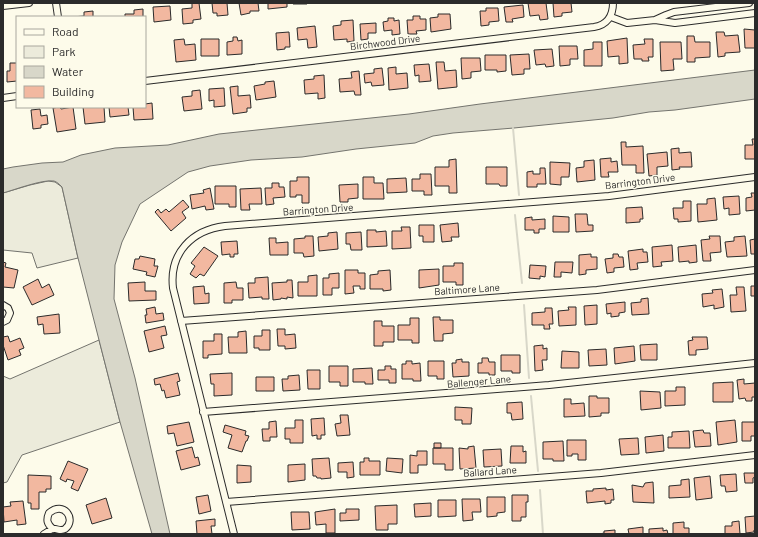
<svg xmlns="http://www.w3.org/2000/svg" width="758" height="537" viewBox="0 0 758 537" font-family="Barlow,sans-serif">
  <rect width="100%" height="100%" fill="#fdfbea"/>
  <path fill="#ecebdb" stroke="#74746e" d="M 48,181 L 55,182 L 62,187 L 78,258 L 37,268 L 32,253 L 3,250 L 3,193 L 30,185 Z
    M 99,340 L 120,422 L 22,455 L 7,482 L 3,483 L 3,376 L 10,379 Z"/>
  <path fill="#d8d7c9" stroke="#74746e" d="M 755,70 L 755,99 L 675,110 L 649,112 L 613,118 L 514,128 L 453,133 L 433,136 L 415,143 L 356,149 L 302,157 L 251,160 L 210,166 L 188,172 L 140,204 L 122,242 L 115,265 L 114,299 L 135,378 L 170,534 L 152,534 L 120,422 L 78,258 L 62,187 C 59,184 57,182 54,181 C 43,179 14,190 3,193 L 3,169 L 13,167 L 42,163 L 63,162 L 81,155 L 115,148 L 168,145 L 219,134 L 409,114 L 480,104 Z"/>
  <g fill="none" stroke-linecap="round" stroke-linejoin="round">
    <path stroke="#d8d7c9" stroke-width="2" d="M 513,128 L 519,195
      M 515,215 L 522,283
      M 524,305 L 529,378
      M 531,396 L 538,471
      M 540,490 L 543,534"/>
  </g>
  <path fill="#f2b8a0" stroke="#2b2b2b" d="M 192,3 L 199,3 L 201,19 L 193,20 L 193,23 L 183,24 L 182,9 L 192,8 Z
    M 212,3 L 227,3 L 228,15 L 217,16 L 217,13 L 213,13 Z
    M 239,3 L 258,3 L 259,11 L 250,11 L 250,13 L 241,15 Z
    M 268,3 L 287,3 L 287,7 L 268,9 Z
    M 293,3 L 307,3 L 307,4 L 293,4 Z
    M 528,3 L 546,3 L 548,19 L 540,20 L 539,15 L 530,16 Z
    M 553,3 L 571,3 L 572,12 L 562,13 L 562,16 L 554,17 Z
    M 523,5 L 524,17 L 512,19 L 513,22 L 506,22 L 504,7 Z
    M 170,6 L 171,20 L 154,22 L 153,7 Z
    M 486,8 L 498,8 L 499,21 L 489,22 L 489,25 L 481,26 L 480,11 L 486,11 Z
    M 143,9 L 143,17 L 125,17 L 125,14 L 134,14 L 134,10 Z
    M 93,11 L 93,17 L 72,17 L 84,16 L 84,12 Z
    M 438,14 L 450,14 L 451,29 L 431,32 L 430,18 L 438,17 Z
    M 413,16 L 420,16 L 420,19 L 426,19 L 426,30 L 416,31 L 417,34 L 408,34 L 407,20 L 413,20 Z
    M 388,18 L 394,18 L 394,21 L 399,20 L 400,34 L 392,35 L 392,30 L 384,31 L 383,22 L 388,21 Z
    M 353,20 L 354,41 L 347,42 L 347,39 L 334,40 L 333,26 L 341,25 L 341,21 Z
    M 376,23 L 376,33 L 368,33 L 368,39 L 361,40 L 360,24 Z
    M 315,26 L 317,47 L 308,48 L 307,39 L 298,40 L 297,28 Z
    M 744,29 L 755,30 L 755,48 L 745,48 Z
    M 289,32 L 290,47 L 285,47 L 285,49 L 277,50 L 276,33 Z
    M 716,32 L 724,32 L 725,36 L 738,35 L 740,52 L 725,53 L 725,56 L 718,57 Z
    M 687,36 L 694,36 L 695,42 L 710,42 L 710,57 L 695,58 L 695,62 L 687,62 Z
    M 233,37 L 237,37 L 238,41 L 242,40 L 242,54 L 227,55 L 227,42 L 233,41 Z
    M 627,38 L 628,63 L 619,64 L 619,56 L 608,57 L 607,41 Z
    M 184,39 L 185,45 L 195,44 L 196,60 L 176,62 L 174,40 Z
    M 201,39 L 219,39 L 219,56 L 201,56 Z
    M 644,39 L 653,39 L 653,57 L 648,57 L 649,61 L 642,61 L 642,59 L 634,59 L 633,45 L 645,44 Z
    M 593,42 L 602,42 L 602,66 L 584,66 L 584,50 L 593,49 Z
    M 660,42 L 681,42 L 682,59 L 673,59 L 674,70 L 661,71 Z
    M 559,46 L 577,46 L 578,59 L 570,59 L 570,65 L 560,66 Z
    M 552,49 L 554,66 L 546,67 L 545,64 L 536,65 L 534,50 Z
    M 529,54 L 530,69 L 524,69 L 524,74 L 512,75 L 510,55 Z
    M 485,55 L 506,55 L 506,71 L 497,72 L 497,70 L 485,70 Z
    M 461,58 L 480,58 L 481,71 L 471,72 L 471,78 L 462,79 Z
    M 436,62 L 444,62 L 445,71 L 456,70 L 457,87 L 438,89 Z
    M 10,63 L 17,63 L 17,81 L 7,82 L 7,71 L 10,71 Z
    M 429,64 L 431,81 L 419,82 L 419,75 L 415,76 L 414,65 Z
    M 396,67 L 396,74 L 407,73 L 408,88 L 389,90 L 388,68 Z
    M 382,68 L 384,85 L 372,86 L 371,82 L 365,83 L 364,74 L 374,73 L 374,69 Z
    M 359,71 L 361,95 L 355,95 L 354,91 L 340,92 L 339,79 L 352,78 L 351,72 Z
    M 324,75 L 325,98 L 318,99 L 318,93 L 305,94 L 304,80 L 314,79 L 314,76 Z
    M 274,81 L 276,97 L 256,100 L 254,86 L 265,84 L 265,82 Z
    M 238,86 L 238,96 L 250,95 L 251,108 L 247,108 L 247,112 L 233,114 L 230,87 Z
    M 224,88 L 225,106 L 214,107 L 214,100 L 209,101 L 209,89 Z
    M 200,90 L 202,109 L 184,111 L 182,97 L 192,96 L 192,91 Z
    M 152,103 L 153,119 L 134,120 L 133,107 L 145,107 L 145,104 Z
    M 60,107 L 61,109 L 73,107 L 76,129 L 57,132 L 53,108 Z
    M 83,107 L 104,107 L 105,122 L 85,124 Z
    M 109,107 L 128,107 L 129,115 L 110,117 Z
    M 40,109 L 41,116 L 47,115 L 48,124 L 41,125 L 41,128 L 33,129 L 31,110 Z
    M 752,139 L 755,139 L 755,159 L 745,159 L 745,145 L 753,145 Z
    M 621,142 L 626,142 L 626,147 L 643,146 L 644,173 L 636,173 L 636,165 L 622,165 Z
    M 679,148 L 679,153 L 691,152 L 692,167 L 679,167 L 680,169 L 672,170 L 671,149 Z
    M 667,152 L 668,166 L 657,167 L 657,175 L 649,176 L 647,154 Z
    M 611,158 L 611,162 L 617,161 L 618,172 L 608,172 L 609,177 L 601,177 L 600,159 Z
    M 456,159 L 457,193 L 449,193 L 449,186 L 435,186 L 435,167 L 449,167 L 449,160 Z
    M 594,160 L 595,180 L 577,182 L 576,168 L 584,167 L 584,161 Z
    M 550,162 L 570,163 L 569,177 L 561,177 L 561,185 L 550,184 Z
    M 486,167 L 507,167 L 507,186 L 500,186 L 499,184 L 486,184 Z
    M 540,168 L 545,168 L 546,184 L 537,184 L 537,187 L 527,187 L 527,172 L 533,171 L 533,174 L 540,174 Z
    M 420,174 L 431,174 L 432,195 L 424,195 L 424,191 L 412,191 L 412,179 L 420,179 Z
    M 297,177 L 309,177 L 309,203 L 302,203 L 302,195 L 296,195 L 296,197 L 290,197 L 290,181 L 297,181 Z
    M 363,177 L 374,177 L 374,183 L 383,183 L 384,199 L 363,199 Z
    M 406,178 L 407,192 L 387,193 L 387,179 Z
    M 272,183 L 279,183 L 279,187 L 284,187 L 285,197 L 273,198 L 274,204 L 266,205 L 265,188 L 272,188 Z
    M 358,184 L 358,198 L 348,199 L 348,202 L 340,202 L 339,185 Z
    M 215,186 L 236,186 L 236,207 L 229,207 L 229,204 L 215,204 Z
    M 210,188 L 214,209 L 206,210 L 205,206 L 192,209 L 190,195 L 204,193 L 203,190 Z
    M 261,188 L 262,204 L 249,204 L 250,210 L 241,210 L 240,189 Z
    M 751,193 L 755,193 L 755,210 L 746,211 L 746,198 L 752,197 Z
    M 739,196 L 740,214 L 729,215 L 729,208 L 724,209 L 723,197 Z
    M 715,198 L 717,220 L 698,222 L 697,204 L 707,204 L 707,199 Z
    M 183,200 L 189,207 L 182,212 L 186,218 L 171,231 L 155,212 L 158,209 L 161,213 L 166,209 L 169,212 Z
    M 683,201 L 691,201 L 691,221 L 678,222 L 678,219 L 674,219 L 673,208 L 683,208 Z
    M 642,207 L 643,219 L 640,219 L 640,222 L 626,223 L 626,208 Z
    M 575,214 L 587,214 L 588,225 L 593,225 L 593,231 L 576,232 Z
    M 553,216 L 569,217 L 569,232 L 553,232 Z
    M 532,217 L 532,220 L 545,219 L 545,229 L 539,229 L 539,233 L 534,233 L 534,230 L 525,230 L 525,218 Z
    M 458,223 L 459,237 L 451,237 L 452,241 L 442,242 L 440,225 Z
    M 419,225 L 434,225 L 434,242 L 423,242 L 423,236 L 419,236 Z
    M 401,227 L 410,227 L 411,248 L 392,249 L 392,231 L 402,231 Z
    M 367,230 L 376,230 L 376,232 L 386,231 L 387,246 L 367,247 Z
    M 337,232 L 338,249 L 319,251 L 318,237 L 328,236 L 328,233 Z
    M 361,232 L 362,250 L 351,250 L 350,244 L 346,244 L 346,233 Z
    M 305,236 L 313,236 L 314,256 L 304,257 L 303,253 L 294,253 L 294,239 L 305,238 Z
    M 709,236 L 720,236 L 721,252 L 710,253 L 711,261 L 703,261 L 701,240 L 710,239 Z
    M 745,236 L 747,256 L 727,257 L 725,242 L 734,241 L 734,237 Z
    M 269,238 L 276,238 L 276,243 L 288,242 L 288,255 L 270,255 Z
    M 755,239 L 755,254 L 751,254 L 750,240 Z
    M 237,241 L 238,254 L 234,254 L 234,257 L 230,257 L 230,254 L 222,255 L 221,242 Z
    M 672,245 L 673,261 L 661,262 L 662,266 L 653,267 L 652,247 Z
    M 696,245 L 697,262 L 689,263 L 689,261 L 679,262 L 678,247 Z
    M 204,247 L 218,256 L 204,276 L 200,274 L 196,278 L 190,274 L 195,266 L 191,263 Z
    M 643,249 L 643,252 L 647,252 L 648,262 L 637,263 L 638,269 L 630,270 L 628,251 Z
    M 591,254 L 591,257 L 597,257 L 597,269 L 586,270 L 586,274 L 579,275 L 579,255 Z
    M 613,254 L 618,254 L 619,257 L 623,257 L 624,267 L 614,268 L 614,272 L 607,273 L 605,259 L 613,258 Z
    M 140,256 L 155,259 L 154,266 L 158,266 L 155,277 L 146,275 L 147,272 L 133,269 L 135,259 L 139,259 Z
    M 3,262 L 6,263 L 5,267 L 18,270 L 14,288 L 3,287 Z
    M 555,262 L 573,262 L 572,273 L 561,272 L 561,277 L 554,277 Z
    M 454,263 L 463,263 L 463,285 L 456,285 L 456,282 L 443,282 L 443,266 L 454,266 Z
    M 530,265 L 546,266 L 545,277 L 540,276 L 540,279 L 529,278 Z
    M 439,269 L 439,285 L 419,288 L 419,270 Z
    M 345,270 L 358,270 L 358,273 L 365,273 L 365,289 L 360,289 L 360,286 L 353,286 L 354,293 L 345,294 Z
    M 390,270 L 391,290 L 383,291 L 383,289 L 370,289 L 370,275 L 378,274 L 378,271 Z
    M 339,273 L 339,288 L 332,288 L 332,295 L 323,295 L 323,278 L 329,278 L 329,274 Z
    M 317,275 L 317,296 L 298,296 L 298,282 L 308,282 L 308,276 Z
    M 268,277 L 269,299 L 262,299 L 262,297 L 249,298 L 248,283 L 255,283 L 255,278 Z
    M 38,279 L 42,288 L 49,284 L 54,295 L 32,305 L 23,287 Z
    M 287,280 L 292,280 L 293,298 L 287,297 L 287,299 L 281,298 L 281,299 L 273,300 L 272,283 L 287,282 Z
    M 145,282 L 145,291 L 156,291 L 156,300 L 129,301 L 128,283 Z
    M 236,282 L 237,288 L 243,288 L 243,300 L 232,300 L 232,303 L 224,303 L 224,283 Z
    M 204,286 L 205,294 L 209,293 L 209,303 L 194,304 L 193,287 Z
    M 751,286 L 755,286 L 755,296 L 751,296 Z
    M 736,287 L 744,287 L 746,311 L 731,312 L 730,295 L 737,295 Z
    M 722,289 L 724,307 L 714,309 L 714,305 L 703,307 L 702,294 L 713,293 L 712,290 Z
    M 648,298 L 649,314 L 632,315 L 631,303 L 641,302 L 641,299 Z
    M 625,302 L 625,312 L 619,313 L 619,316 L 611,317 L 611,313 L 607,314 L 606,304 Z
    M 597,305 L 597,324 L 585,325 L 584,306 Z
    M 155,307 L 156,314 L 163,313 L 164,320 L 146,323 L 145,315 L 147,315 L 146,309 Z
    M 568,307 L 576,307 L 576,325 L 559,326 L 558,311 L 569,310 Z
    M 545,308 L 552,308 L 553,324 L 549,324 L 550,329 L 544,329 L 544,325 L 532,325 L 532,313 L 545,312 Z
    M 59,314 L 60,333 L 44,334 L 43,324 L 38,325 L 37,317 Z
    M 433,317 L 440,317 L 440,320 L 453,320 L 453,333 L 443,334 L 443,341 L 434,341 Z
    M 410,318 L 419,318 L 419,343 L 412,343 L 412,340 L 398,340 L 398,325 L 410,325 Z
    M 374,321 L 382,321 L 382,326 L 394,326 L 394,342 L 383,342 L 383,346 L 374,346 Z
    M 165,326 L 167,335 L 161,336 L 164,348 L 149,352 L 144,331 Z
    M 277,329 L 285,329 L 285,335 L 295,334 L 296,348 L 285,349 L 285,346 L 278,346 Z
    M 262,330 L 270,330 L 270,350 L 259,350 L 259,348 L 254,348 L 254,336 L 262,336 Z
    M 246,331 L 247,353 L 229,353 L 228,337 L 238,337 L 238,332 Z
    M 214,334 L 222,334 L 222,354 L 208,355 L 208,358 L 203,358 L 203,341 L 214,341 Z
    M 8,336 L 10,342 L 20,338 L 24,348 L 19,350 L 21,355 L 8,360 L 3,345 L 3,337 Z
    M 692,337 L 707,337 L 708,349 L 696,350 L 696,355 L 689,355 L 688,341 L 693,340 Z
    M 657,344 L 657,360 L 641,360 L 640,345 Z
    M 543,345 L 543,349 L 547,348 L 547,360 L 542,360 L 543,370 L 535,371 L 534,346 Z
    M 634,346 L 635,361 L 615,364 L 614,348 Z
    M 606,349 L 607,365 L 589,366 L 588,350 Z
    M 562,351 L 579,352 L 579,368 L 561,368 Z
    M 501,355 L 520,355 L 520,373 L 512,373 L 512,371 L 501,371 Z
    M 482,358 L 488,358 L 489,362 L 495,362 L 495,375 L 489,375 L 489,373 L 478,373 L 478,363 L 482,363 Z
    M 462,359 L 462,362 L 469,362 L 469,376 L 453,377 L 452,363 L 456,363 L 456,360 Z
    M 406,361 L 412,361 L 412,364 L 420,363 L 421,381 L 413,381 L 413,379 L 402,379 L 402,364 L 406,364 Z
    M 428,361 L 444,361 L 444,379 L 437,379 L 437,376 L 428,376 Z
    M 329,366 L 348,366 L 348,386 L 340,386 L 340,382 L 329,382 Z
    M 385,366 L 391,366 L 391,369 L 396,369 L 396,383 L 389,383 L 389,380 L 378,380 L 378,370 L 385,370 Z
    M 372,368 L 373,384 L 365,384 L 365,382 L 353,382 L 353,369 Z
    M 307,370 L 320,370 L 320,389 L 308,389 Z
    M 178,373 L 180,381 L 177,382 L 180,395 L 166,398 L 164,390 L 162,391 L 160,384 L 155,385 L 154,379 Z
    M 232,373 L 232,395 L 214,396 L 214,384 L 211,384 L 210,374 Z
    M 299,375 L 300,390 L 283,391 L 282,379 L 288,379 L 288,376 Z
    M 256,377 L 274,377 L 274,391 L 256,391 Z
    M 744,379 L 744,384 L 755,383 L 755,397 L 752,397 L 752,401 L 746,401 L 745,398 L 739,399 L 737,380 Z
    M 733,382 L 733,402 L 713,402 L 713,383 Z
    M 676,387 L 685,387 L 685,405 L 665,406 L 665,391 L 676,391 Z
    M 640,391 L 660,392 L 661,408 L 641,410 Z
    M 589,396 L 597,396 L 597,398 L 609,398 L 609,413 L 601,413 L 601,416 L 589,417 Z
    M 564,399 L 571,399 L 571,404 L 584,403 L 585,416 L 564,417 Z
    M 522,402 L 523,419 L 512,420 L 511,413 L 507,413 L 507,403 Z
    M 455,407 L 472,408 L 471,424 L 462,424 L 462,420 L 455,420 Z
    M 340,415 L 348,415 L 350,435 L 337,436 L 335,424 L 341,423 Z
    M 324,418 L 325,435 L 321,435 L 321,439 L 317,439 L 317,435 L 312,436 L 311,419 Z
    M 295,420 L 303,420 L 303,443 L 290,443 L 290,439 L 285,439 L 285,428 L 295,428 Z
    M 735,420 L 737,442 L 718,445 L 716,422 Z
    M 276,421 L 277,437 L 270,437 L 270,441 L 263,441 L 262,429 L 269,429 L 269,422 Z
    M 189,422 L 194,442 L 177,446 L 174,433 L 168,434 L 167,426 Z
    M 742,422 L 755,422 L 755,436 L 751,436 L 751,441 L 742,441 Z
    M 225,425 L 246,431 L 245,435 L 249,436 L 247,441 L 246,441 L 242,452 L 228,448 L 232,435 L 223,432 Z
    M 703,430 L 704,433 L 710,433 L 711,446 L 695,447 L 693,431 Z
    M 689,431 L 690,448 L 668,448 L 668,437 L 672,437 L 672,432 Z
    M 663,435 L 664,451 L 646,453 L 645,437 Z
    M 638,438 L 639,454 L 621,455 L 619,439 Z
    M 567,440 L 586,440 L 586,460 L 578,460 L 578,454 L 572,454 L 572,456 L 567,456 Z
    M 563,441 L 564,461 L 553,461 L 553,459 L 543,459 L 543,442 Z
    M 434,443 L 441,443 L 441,448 L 434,448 Z
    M 474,446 L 476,468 L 460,469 L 459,448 L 468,449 L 468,447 Z
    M 511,446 L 523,446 L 523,452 L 526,451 L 526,463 L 510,463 Z
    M 192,447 L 195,458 L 198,457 L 200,465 L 181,470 L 176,451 Z
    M 433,448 L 453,448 L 453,470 L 445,470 L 445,464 L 433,464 Z
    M 501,449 L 502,466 L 484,467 L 483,450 Z
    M 417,451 L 427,451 L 427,465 L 418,465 L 418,473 L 410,473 L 410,455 L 417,456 Z
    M 329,458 L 331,478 L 321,479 L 321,478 L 317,478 L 316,476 L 313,476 L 312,459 Z
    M 364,458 L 369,458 L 369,461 L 380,461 L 380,475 L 360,475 L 360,462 L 364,462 Z
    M 387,458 L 403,459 L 402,473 L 386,471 Z
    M 68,461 L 88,469 L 78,491 L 71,488 L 74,481 L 67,479 L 66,482 L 60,479 Z
    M 353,462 L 354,477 L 347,478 L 347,472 L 338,472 L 338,463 Z
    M 305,464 L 305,480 L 288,482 L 288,465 Z
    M 237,465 L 251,466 L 251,482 L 237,483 Z
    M 744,473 L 755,473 L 755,477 L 753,478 L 753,483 L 745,483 Z
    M 736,474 L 737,491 L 726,492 L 725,486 L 721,486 L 720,475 Z
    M 28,475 L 51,476 L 51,489 L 46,489 L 46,492 L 39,492 L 39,509 L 31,509 L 31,503 L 28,503 Z
    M 710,476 L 712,498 L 696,500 L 694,478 Z
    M 689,479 L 690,497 L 669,498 L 669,486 L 681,485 L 681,480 Z
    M 653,482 L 654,503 L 633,502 L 632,485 L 643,487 L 645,483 Z
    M 606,488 L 606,490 L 613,489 L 614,500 L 611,500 L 611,503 L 605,504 L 605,501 L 587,503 L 586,491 L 593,491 L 593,489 Z
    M 208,495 L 211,511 L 199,514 L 196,497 Z
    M 512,495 L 528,495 L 528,502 L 526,502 L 526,517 L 521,517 L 521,521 L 512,521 Z
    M 487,497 L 505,497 L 505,512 L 497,513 L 497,516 L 487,517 Z
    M 106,498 L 112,518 L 92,524 L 86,505 Z
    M 462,499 L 480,499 L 481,512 L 472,512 L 473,520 L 463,521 Z
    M 438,500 L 456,500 L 456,516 L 438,517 Z
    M 23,501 L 26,524 L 17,525 L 17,520 L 4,522 L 3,507 L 11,506 L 10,502 Z
    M 431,503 L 431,516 L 415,517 L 414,504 Z
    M 397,505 L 397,524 L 388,524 L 388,530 L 376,530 L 375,506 Z
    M 335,509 L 335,533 L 326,533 L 326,524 L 316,525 L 315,512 Z
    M 346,509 L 359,509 L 359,520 L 340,521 L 340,513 L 346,513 Z
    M 291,512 L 309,512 L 310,529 L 292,530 Z
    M 755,516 L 755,530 L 754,530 L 754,532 L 746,533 L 745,517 Z
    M 215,519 L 215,526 L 211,526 L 212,534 L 197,534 L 196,521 Z
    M 739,521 L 740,534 L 725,534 L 725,526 L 732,526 L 732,522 Z
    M 684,522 L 684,528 L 689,528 L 689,534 L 673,534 L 673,523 Z
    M 643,527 L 643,534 L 629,534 L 628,529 Z
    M 663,528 L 663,531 L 667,530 L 668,534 L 649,534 L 649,529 Z
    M 615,530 L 615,534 L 600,534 L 604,533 L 604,531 Z"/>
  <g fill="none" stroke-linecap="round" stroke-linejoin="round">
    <g stroke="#2b2b2b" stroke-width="8">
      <path id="minor" d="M 56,3 L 58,17
        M 749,3 L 674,12 L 666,15 L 655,20 L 675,23 L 755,13
        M 3,6 L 29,3
        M 611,17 L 627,23 L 655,20
        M 145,81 L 594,27 C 607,25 613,16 613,3
        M 3,98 L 17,96
        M 3,305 L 8,308 L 10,313 L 7,320 L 3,322
        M 181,321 L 597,290 L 755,270
        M 203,412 L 549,385 L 755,363
        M 226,502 L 601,473 L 755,455
        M 44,534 C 46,533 50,530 52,529 C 57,528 60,532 65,529 C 77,520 64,500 49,513 C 46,520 47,524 53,529
        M 234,534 L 173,288 C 169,253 192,230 225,226 L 609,196 L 755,177"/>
    </g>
    <use href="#minor" stroke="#fdfbea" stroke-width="6"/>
  </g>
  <g text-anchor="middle" stroke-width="3" stroke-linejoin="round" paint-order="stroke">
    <g font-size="10" fill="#2b2b2b" stroke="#fdfbea">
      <text transform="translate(385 42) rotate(-7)" y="4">Birchwood Drive</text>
      <text transform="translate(640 181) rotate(-7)" y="4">Barrington Drive</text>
      <text transform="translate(318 209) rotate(-4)" y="4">Barrington Drive</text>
      <text transform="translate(467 289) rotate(-4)" y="4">Baltimore Lane</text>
      <text transform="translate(479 381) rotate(-5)" y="4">Ballenger Lane</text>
      <text transform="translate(490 471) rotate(-4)" y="4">Ballard Lane</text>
    </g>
  </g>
  <rect width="758" height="537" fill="none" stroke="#2b2b2b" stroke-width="8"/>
  <rect x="16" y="16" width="130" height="92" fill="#fdfbea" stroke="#a9a89e"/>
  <rect x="24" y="29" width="20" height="6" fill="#fdfbea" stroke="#a9a89e"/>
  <text x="52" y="36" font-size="12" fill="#2b2b2b">Road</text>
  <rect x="24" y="46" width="20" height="12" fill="#ecebdb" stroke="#a9a89e"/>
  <text x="52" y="56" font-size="12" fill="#2b2b2b">Park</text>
  <rect x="24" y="66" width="20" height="12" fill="#d8d7c9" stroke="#a9a89e"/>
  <text x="52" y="76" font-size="12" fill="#2b2b2b">Water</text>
  <rect x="24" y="86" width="20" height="12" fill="#f2b8a0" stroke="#a9a89e"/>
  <text x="52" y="96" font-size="12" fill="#2b2b2b">Building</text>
</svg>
